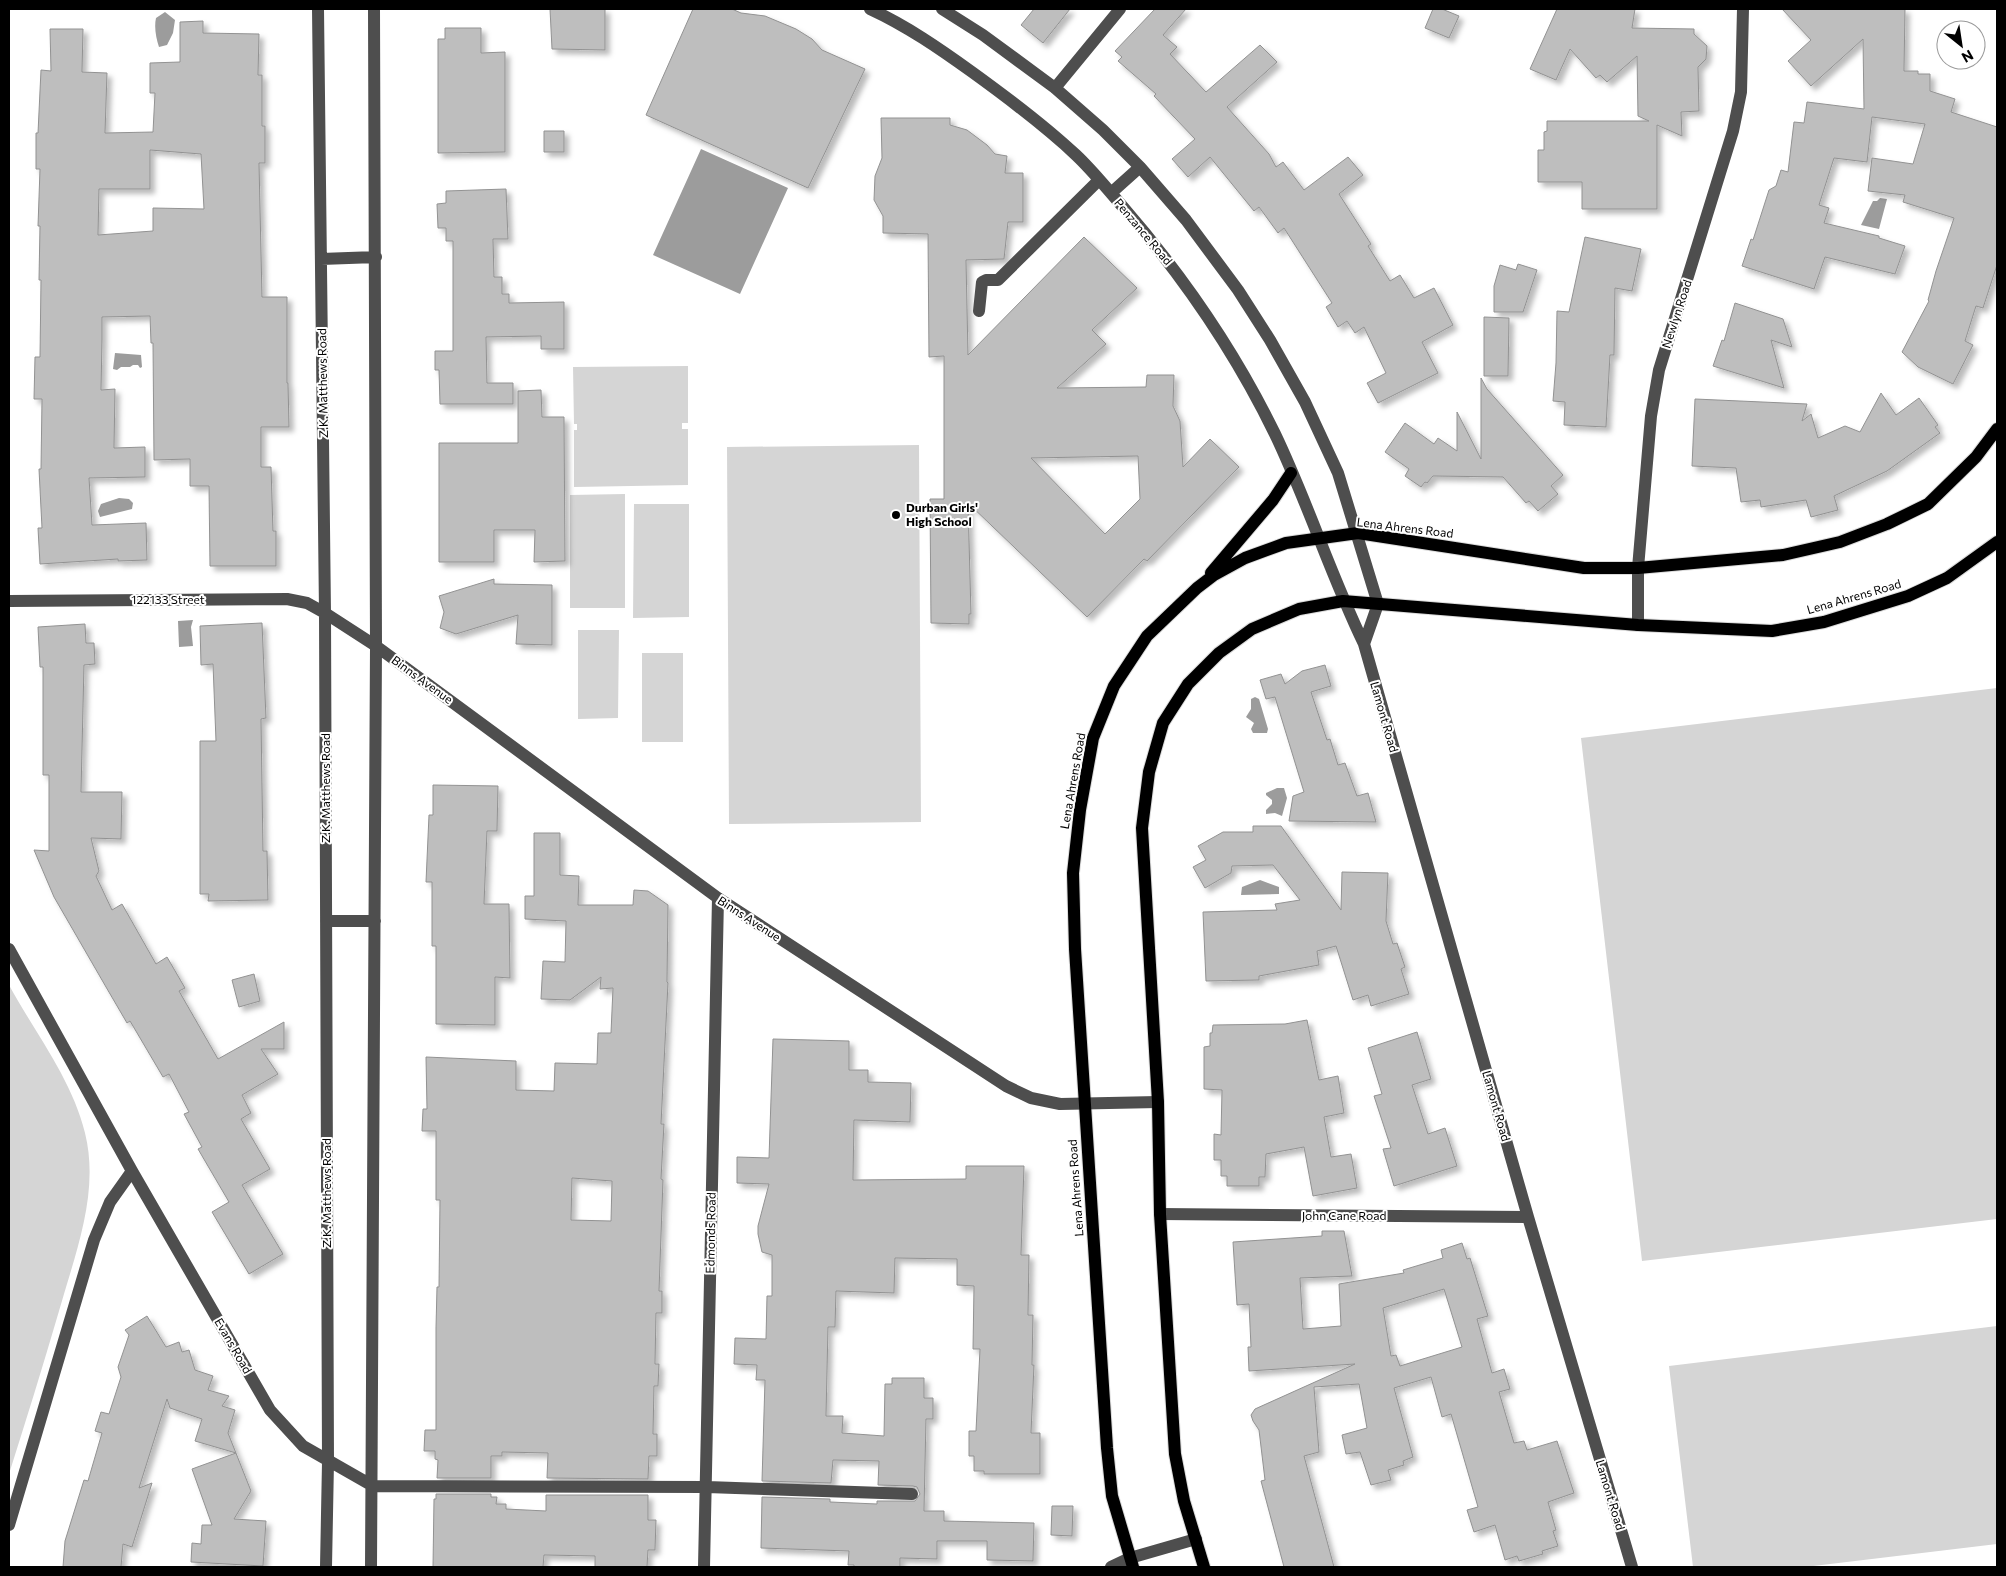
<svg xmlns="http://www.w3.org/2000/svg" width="2006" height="1576" viewBox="0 0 2006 1576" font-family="Commissioner,sans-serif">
  <defs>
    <filter id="shadow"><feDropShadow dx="4.5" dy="4.5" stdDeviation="2.5" flood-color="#0004"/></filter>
  </defs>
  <rect width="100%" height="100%" fill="#fff"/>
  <path fill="#d5d5d5" d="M 688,366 L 688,423 L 682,423 L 682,429 L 688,429 L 688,485 L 574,487 L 574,430 L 577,430 L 577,424 L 574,424 L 573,367 Z
    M 919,445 L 921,822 L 729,824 L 727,447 Z
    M 625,494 L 625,608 L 570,608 L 570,495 Z
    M 634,504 L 689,504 L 689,617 L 633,618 Z
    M 578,630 L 619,630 L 618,718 L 578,719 Z
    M 642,653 L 683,653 L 683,742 L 642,742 Z
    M 1997,688 L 1997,1219 L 1642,1261 L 1581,738 Z
    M 9,985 C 35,1033 72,1079 85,1133 C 100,1193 75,1254 59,1311 C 43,1366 26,1420 9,1474 Z
    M 1997,1326 L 1997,1544 L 1805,1567 L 1693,1567 L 1669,1366 Z"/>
  <path fill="#9c9c9c" d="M 165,12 L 175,20 L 173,33 L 167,45 L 159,47 C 156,38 154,27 156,18 Z
    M 701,149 L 788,188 L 740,294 L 653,255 Z
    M 1880,198 L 1887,199 L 1879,229 L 1861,225 L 1873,201 L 1877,201 Z
    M 115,353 L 141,355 L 142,367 L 140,368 L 138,365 L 133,365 L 130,367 L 121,367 L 117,370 L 113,369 Z
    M 119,498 L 129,499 L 133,503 L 132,509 L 100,517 L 98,511 L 101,504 Z
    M 193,620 L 191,627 L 193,646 L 179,647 L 178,621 Z
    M 1255,697 L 1259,699 L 1268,729 L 1267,733 L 1253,733 L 1251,729 L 1254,723 L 1246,717 L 1251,709 L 1251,699 Z
    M 1277,788 L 1284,788 L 1287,798 L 1282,816 L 1275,813 L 1266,814 L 1266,810 L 1272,804 L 1272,800 L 1266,795 L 1266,793 Z
    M 1260,880 L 1279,887 L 1279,894 L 1241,895 L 1242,887 Z"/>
  <path fill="#bebebe" stroke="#929292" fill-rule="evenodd" filter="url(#shadow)" d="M 550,9 L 605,9 L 605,50 L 552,49 Z
    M 693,9 L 732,9 L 741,13 L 765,16 L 796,29 L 812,39 L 822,50 L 865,69 L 808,188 L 646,115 Z
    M 1034,9 L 1070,9 L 1043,43 L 1021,25 Z
    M 1155,9 L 1186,9 L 1163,35 L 1177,47 L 1170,54 L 1206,92 L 1260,45 L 1277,62 L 1227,107 L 1269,154 L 1276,167 L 1283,162 L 1304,190 L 1348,157 L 1363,175 L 1339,194 L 1371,244 L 1368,246 L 1390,281 L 1400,275 L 1414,298 L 1434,288 L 1453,325 L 1422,342 L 1438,373 L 1378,403 L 1367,383 L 1386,373 L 1364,327 L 1355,333 L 1347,321 L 1338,327 L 1326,307 L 1332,303 L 1284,228 L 1278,233 L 1259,207 L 1254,211 L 1210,157 L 1188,177 L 1172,159 L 1195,139 L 1154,96 L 1156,94 L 1118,61 L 1122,57 L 1115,51 Z
    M 1433,9 L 1442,9 L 1459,16 L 1449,38 L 1425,28 Z
    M 1557,9 L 1635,9 L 1632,28 L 1694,29 L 1694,34 L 1707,46 L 1706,59 L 1698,67 L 1699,111 L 1681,112 L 1682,136 L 1657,125 L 1657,209 L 1582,209 L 1582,182 L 1538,182 L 1538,150 L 1544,150 L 1544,132 L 1547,131 L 1547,121 L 1649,121 L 1638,116 L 1637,56 L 1607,82 L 1600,75 L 1596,78 L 1570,49 L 1556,80 L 1530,69 Z
    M 1782,9 L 1905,9 L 1904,71 L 1918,71 L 1918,74 L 1930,74 L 1930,91 L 1955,99 L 1951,112 L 1997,127 L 1997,265 L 1983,308 L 1976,306 L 1965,341 L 1973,345 L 1953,384 L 1918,367 L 1902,352 L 1929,301 L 1928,300 L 1936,271 L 1954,218 L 1903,202 L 1905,195 L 1868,191 L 1872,158 L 1913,164 L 1925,124 L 1872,117 L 1867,162 L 1834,158 L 1819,205 L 1829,208 L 1824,223 L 1879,236 L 1879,238 L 1905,246 L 1895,274 L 1825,257 L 1814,289 L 1742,266 L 1751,239 L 1753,240 L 1769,190 L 1776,186 L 1781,170 L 1788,172 L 1794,122 L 1804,123 L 1807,102 L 1864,109 L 1863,39 L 1811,86 L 1788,61 L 1811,40 Z
    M 203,21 L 203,33 L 259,34 L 258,75 L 262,75 L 262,126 L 265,126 L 265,163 L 259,163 L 262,297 L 287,297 L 287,383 L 288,383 L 289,427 L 261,427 L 261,467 L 271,467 L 273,531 L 276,531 L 276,566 L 210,566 L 209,486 L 190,486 L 190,459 L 154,460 L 153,343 L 151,343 L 150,316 L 102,317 L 102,340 L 101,390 L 115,389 L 114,448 L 145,447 L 145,477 L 89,478 L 92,525 L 146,523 L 147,560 L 118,561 L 118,559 L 40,564 L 38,528 L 42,528 L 39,469 L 41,469 L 42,399 L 34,399 L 35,357 L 40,357 L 41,280 L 39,280 L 40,226 L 38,226 L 40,169 L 36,169 L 36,133 L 38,133 L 41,70 L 51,71 L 50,29 L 83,29 L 82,72 L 107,73 L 105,133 L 153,132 L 155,93 L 150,93 L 150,63 L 180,62 L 180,22 ZM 150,150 L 201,154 L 204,209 L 153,208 L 153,231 L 98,235 L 99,189 L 150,189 Z
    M 445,28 L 481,28 L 481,53 L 505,52 L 505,152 L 438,153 L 438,39 L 445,39 Z
    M 881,118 L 950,118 L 950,125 L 967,130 L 987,145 L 995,154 L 1007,156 L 1005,173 L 1023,173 L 1023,222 L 1008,222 L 1004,259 L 966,260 L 968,355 L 1084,237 L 1137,288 L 1092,330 L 1106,344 L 1057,388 L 1146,387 L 1147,375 L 1174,375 L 1173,406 L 1180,421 L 1183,467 L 1210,439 L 1239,467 L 1147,561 L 1144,559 L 1087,617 L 968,503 L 971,614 L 969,614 L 969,624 L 931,623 L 930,499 L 944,499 L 944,356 L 929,357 L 928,234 L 883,233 L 883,216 L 874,200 L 875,176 L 882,158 ZM 1138,456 L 1140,499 L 1105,534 L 1031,458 Z
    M 544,131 L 564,131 L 564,152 L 544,152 Z
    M 506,189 L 508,239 L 493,239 L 494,277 L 502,277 L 502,294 L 509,294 L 509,303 L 564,302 L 564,349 L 541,349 L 541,336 L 486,337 L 487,383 L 513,383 L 513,404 L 440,404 L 439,370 L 435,370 L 435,351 L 453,351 L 453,241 L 446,241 L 446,228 L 438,228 L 437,204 L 446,203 L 446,191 Z
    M 1585,237 L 1641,249 L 1632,291 L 1615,288 L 1614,355 L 1610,355 L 1606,427 L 1564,425 L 1565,402 L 1553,401 L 1556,363 L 1557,311 L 1569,312 Z
    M 1518,264 L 1537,270 L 1523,312 L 1494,312 L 1494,286 L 1500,265 L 1516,270 Z
    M 1735,303 L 1783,319 L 1792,347 L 1771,340 L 1784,388 L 1713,366 L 1722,340 L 1724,341 Z
    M 1484,317 L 1509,318 L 1508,376 L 1484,376 Z
    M 1481,378 L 1487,389 L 1563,475 L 1551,486 L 1558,494 L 1538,511 L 1529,501 L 1526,503 L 1503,477 L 1433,476 L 1427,483 L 1425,482 L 1421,487 L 1405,476 L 1409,469 L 1385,452 L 1405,423 L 1434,444 L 1438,438 L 1457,451 L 1457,412 L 1481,459 Z
    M 541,390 L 542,417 L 564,417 L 565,561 L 534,562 L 535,530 L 494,530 L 494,562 L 439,562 L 439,443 L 518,443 L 518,391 Z
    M 1881,393 L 1896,415 L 1919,398 L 1938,425 L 1935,427 L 1940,433 L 1887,471 L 1834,496 L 1838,510 L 1811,517 L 1806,500 L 1761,507 L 1760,500 L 1741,502 L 1736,468 L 1692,466 L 1695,399 L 1807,404 L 1802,421 L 1811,414 L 1818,438 L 1845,426 L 1860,432 Z
    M 494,579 L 494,584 L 552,585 L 552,645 L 516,644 L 518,615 L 456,634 L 440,628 L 444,612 L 439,596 Z
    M 262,623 L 266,718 L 261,719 L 263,851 L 267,851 L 268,900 L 208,901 L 209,894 L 200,894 L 200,741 L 216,741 L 213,664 L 201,665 L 200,626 Z
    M 85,624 L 86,643 L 94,643 L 95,664 L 84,665 L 81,792 L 122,792 L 121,839 L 91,838 L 99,871 L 96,876 L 112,910 L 122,904 L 156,964 L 167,957 L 185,988 L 179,991 L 218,1059 L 284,1022 L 284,1049 L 261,1049 L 278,1074 L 242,1095 L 251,1113 L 241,1119 L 270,1169 L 242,1185 L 283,1254 L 249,1274 L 212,1212 L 229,1202 L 198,1149 L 202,1147 L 184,1114 L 189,1112 L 169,1074 L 163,1077 L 130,1021 L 127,1023 L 106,987 L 54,897 L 34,850 L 49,851 L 49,775 L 43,775 L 43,667 L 40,667 L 38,627 Z
    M 1325,665 L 1331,686 L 1311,692 L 1327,740 L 1330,739 L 1338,765 L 1345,763 L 1357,796 L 1368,793 L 1376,822 L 1289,821 L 1293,796 L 1304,792 L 1275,697 L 1266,699 L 1260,680 L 1281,674 L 1285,684 L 1302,671 Z
    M 433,785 L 498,786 L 497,831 L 487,831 L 484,904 L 509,904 L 510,978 L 495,977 L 495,1025 L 436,1024 L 436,946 L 432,946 L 432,882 L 426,882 L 429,815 L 433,815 Z
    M 1253,826 L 1281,826 L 1341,910 L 1342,872 L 1388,873 L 1386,921 L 1393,944 L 1397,943 L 1405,967 L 1401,969 L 1409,994 L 1371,1006 L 1368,995 L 1353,1000 L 1336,946 L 1317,951 L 1319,965 L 1259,976 L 1259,980 L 1206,981 L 1203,912 L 1277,910 L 1275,904 L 1300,900 L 1273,865 L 1232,866 L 1231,873 L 1205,888 L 1193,867 L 1206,860 L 1198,846 L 1223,832 L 1253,832 Z
    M 534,833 L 560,833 L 560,875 L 579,876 L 578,905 L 633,905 L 634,890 L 648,891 L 668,905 L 667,982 L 668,983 L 661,1124 L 664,1124 L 661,1179 L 663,1180 L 659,1291 L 662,1291 L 662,1313 L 656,1313 L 655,1364 L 659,1364 L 658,1386 L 654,1386 L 653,1434 L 657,1434 L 657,1456 L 649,1456 L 648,1479 L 547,1478 L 548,1453 L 502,1452 L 502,1456 L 491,1456 L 491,1478 L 437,1478 L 438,1460 L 435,1459 L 435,1451 L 424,1451 L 425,1430 L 436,1430 L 436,1328 L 437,1287 L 439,1287 L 440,1200 L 436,1200 L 436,1131 L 422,1131 L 423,1109 L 427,1109 L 426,1057 L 516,1061 L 516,1090 L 554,1091 L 555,1063 L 597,1064 L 598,1033 L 611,1033 L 613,988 L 600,989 L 601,977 L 570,1000 L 541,999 L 543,961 L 565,962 L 566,921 L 525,919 L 525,896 L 534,896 ZM 572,1178 L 612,1181 L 611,1221 L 571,1220 Z
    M 254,974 L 260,1001 L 239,1007 L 232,980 Z
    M 1307,1020 L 1319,1080 L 1338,1076 L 1344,1113 L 1324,1117 L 1331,1157 L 1351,1154 L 1357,1188 L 1313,1196 L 1304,1147 L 1266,1154 L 1265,1177 L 1259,1177 L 1259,1186 L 1227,1186 L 1227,1176 L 1221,1176 L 1221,1160 L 1214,1160 L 1214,1134 L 1221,1135 L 1222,1090 L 1204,1089 L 1204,1047 L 1210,1046 L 1210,1033 L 1212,1033 L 1213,1025 L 1285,1024 Z
    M 1417,1032 L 1431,1079 L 1412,1085 L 1428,1134 L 1445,1128 L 1457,1166 L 1394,1186 L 1383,1149 L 1391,1148 L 1374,1096 L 1382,1094 L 1368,1048 Z
    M 773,1039 L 849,1041 L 849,1070 L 868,1070 L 868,1082 L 911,1083 L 910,1122 L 854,1120 L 853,1180 L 966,1179 L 966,1166 L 1024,1166 L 1021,1255 L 1029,1255 L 1028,1315 L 1033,1315 L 1032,1365 L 1034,1365 L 1031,1433 L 1040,1433 L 1040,1474 L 984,1474 L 984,1471 L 974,1471 L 974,1456 L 969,1456 L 969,1431 L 976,1431 L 980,1349 L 973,1349 L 974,1286 L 957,1285 L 957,1259 L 895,1258 L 894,1293 L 836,1291 L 835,1327 L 828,1327 L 826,1416 L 843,1416 L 842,1433 L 884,1436 L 885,1384 L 892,1384 L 892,1378 L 924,1378 L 924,1398 L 933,1398 L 933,1419 L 926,1419 L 924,1511 L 944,1511 L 944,1521 L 1034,1523 L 1033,1561 L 987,1560 L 987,1541 L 937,1541 L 937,1559 L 900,1558 L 900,1567 L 854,1567 L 854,1565 L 848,1565 L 849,1551 L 761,1548 L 762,1497 L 830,1499 L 830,1502 L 877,1504 L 877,1501 L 915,1501 L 920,1494 L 917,1487 L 913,1486 L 878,1485 L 879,1461 L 833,1460 L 831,1483 L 762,1481 L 765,1380 L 756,1380 L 757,1365 L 734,1364 L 735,1338 L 766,1339 L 767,1296 L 772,1296 L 772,1255 L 762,1252 L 758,1234 L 758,1226 L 769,1184 L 737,1183 L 737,1157 L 769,1158 Z
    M 1322,1231 L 1344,1231 L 1352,1276 L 1300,1278 L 1303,1329 L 1341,1326 L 1339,1284 L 1404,1273 L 1403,1270 L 1443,1258 L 1441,1250 L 1462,1243 L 1467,1259 L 1470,1258 L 1488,1316 L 1477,1319 L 1492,1373 L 1504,1369 L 1510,1389 L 1499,1392 L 1514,1443 L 1524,1441 L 1527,1450 L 1557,1441 L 1574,1493 L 1548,1502 L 1556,1530 L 1553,1531 L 1558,1546 L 1542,1551 L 1543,1554 L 1519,1561 L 1517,1556 L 1505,1560 L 1495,1525 L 1474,1532 L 1467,1510 L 1478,1507 L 1451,1414 L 1442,1417 L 1431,1377 L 1394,1388 L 1413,1457 L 1403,1461 L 1404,1465 L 1388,1470 L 1391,1480 L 1371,1485 L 1360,1452 L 1346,1454 L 1342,1435 L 1367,1428 L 1359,1384 L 1314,1387 L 1319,1452 L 1304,1456 L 1334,1567 L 1284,1567 L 1261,1481 L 1265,1480 L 1259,1430 L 1253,1421 L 1251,1415 L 1255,1409 L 1355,1364 L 1249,1371 L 1248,1347 L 1251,1347 L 1249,1304 L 1237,1305 L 1233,1242 L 1322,1236 ZM 1444,1289 L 1462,1347 L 1400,1366 L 1396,1355 L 1391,1356 L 1383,1308 Z
    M 147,1316 L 166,1347 L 179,1342 L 182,1352 L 189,1350 L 195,1370 L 213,1376 L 208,1390 L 229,1396 L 222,1406 L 235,1410 L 228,1433 L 251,1491 L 234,1519 L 266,1521 L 263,1566 L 191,1562 L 192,1543 L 201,1544 L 202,1525 L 212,1525 L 192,1469 L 236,1453 L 195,1441 L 202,1419 L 170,1408 L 167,1399 L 139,1488 L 152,1483 L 132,1547 L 123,1544 L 121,1567 L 63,1567 L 65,1541 L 84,1480 L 88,1481 L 102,1433 L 95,1431 L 101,1412 L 109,1414 L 121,1377 L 118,1367 L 129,1335 L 125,1330 Z
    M 436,1494 L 491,1494 L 491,1497 L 497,1497 L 496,1504 L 506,1504 L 506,1509 L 546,1511 L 546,1495 L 648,1495 L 648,1520 L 656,1520 L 655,1550 L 648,1550 L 647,1567 L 595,1567 L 595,1556 L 544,1555 L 543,1567 L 433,1567 L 434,1499 L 436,1499 Z
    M 1052,1506 L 1073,1506 L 1072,1536 L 1051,1535 Z"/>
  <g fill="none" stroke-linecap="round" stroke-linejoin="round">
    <g stroke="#dbdbdb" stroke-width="14">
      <path id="major" d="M 1211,573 L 1273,500 L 1291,473
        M 1133,1567 L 1112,1496 L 1107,1448 L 1075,949 L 1073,873 L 1080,810 L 1093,738 L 1114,686 L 1147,636 L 1197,588 L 1214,575 L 1245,558 L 1286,543 L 1358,533 L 1584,568 L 1638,568 L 1783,555 L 1840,542 L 1887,524 L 1928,504 L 1976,457 L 1997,429
        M 1204,1567 L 1184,1501 L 1175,1454 L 1160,1214 L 1158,1102 L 1142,828 L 1149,772 L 1163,723 L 1188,684 L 1219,653 L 1252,629 L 1299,609 L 1343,601 L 1638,625 L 1772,631 L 1824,622 L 1908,596 L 1947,578 L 1997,542"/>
    </g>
    <path stroke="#4e4e4e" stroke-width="12" d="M 318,9 L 325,613 L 328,1462 L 326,1567
      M 870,9 C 907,26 940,49 972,72 C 1008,98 1044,125 1076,155 C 1093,171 1108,190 1123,207 C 1183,276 1235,352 1275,434 C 1308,503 1331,576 1364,644 L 1528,1217 L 1632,1567
      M 942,9 L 983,35 L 1055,88 L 1103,130 L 1140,167 L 1186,220 L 1238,290 L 1270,340 L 1305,402 L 1338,473 L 1378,604 L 1364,644
      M 1055,88 L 1120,9
      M 1111,193 L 1140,167
      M 321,259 L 376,257
      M 979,311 L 982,282 L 986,280 L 998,280 L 1099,180
      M 9,601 L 287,599 L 307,603 L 325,613 L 376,646 L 718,898 L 1006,1086 L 1031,1098 L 1060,1104 L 1158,1102
      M 1638,625 L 1638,568 L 1651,416 L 1659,370 L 1733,131 L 1741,92 L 1743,9
      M 326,921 L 375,921
      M 9,949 L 132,1171 L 270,1410 L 303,1446 L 373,1486 L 707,1487 L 912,1494
      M 1160,1214 L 1528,1217
      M 9,1525 L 94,1240 L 110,1202 L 132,1171
      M 371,1567 L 376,646 L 374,9
      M 704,1567 L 718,898
      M 1111,1567 L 1130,1558 L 1196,1539"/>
    <use href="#major" stroke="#000" stroke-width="12"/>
  </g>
  <circle fill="#000" stroke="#fff" stroke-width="2" cx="896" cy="515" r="5"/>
  <g text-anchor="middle" stroke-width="4" stroke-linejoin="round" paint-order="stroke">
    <g font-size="12" fill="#000" stroke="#fff">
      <text transform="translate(1143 232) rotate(50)" y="4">Penzance Road</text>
      <text transform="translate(1677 314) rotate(-72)" y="4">Newlyn Road</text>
      <text transform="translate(323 383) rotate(-91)" y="4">Z.K. Matthews Road</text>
      <text transform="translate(1405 528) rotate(7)" y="4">Lena Ahrens Road</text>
      <text transform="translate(1854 597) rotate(-16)" y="4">Lena Ahrens Road</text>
      <text x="168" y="604">122133 Street</text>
      <text transform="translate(422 680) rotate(36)" y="4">Binns Avenue</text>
      <text transform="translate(1384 717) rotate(74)" y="4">Lamont Road</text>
      <text transform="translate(1073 781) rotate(-80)" y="4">Lena Ahrens Road</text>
      <text transform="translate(326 788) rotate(-90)" y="4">Z.K. Matthews Road</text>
      <text transform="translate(749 919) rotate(33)" y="4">Binns Avenue</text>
      <text transform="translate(1496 1106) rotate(74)" y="4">Lamont Road</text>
      <text transform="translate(1076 1188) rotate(-94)" y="4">Lena Ahrens Road</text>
      <text transform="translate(327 1193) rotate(-90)" y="4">Z.K. Matthews Road</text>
      <text x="1344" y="1220">John Cane Road</text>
      <text transform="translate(711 1233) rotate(-89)" y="4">Edmonds Road</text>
      <text transform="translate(233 1346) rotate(60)" y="4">Evans Road</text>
      <text transform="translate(1610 1495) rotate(73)" y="4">Lamont Road</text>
    </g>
    <g font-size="12" font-weight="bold" fill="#000" stroke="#fff" text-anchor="start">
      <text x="906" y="512">Durban Girls'<tspan x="906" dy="14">High School</tspan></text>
    </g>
  </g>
  <rect width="2006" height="1576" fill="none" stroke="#000000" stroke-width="20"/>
  <g transform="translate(1961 45) rotate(150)"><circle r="24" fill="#ffffff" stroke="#999999"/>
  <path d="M0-4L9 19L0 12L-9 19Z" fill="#000000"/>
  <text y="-8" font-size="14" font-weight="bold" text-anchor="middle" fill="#000000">N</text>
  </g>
</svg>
